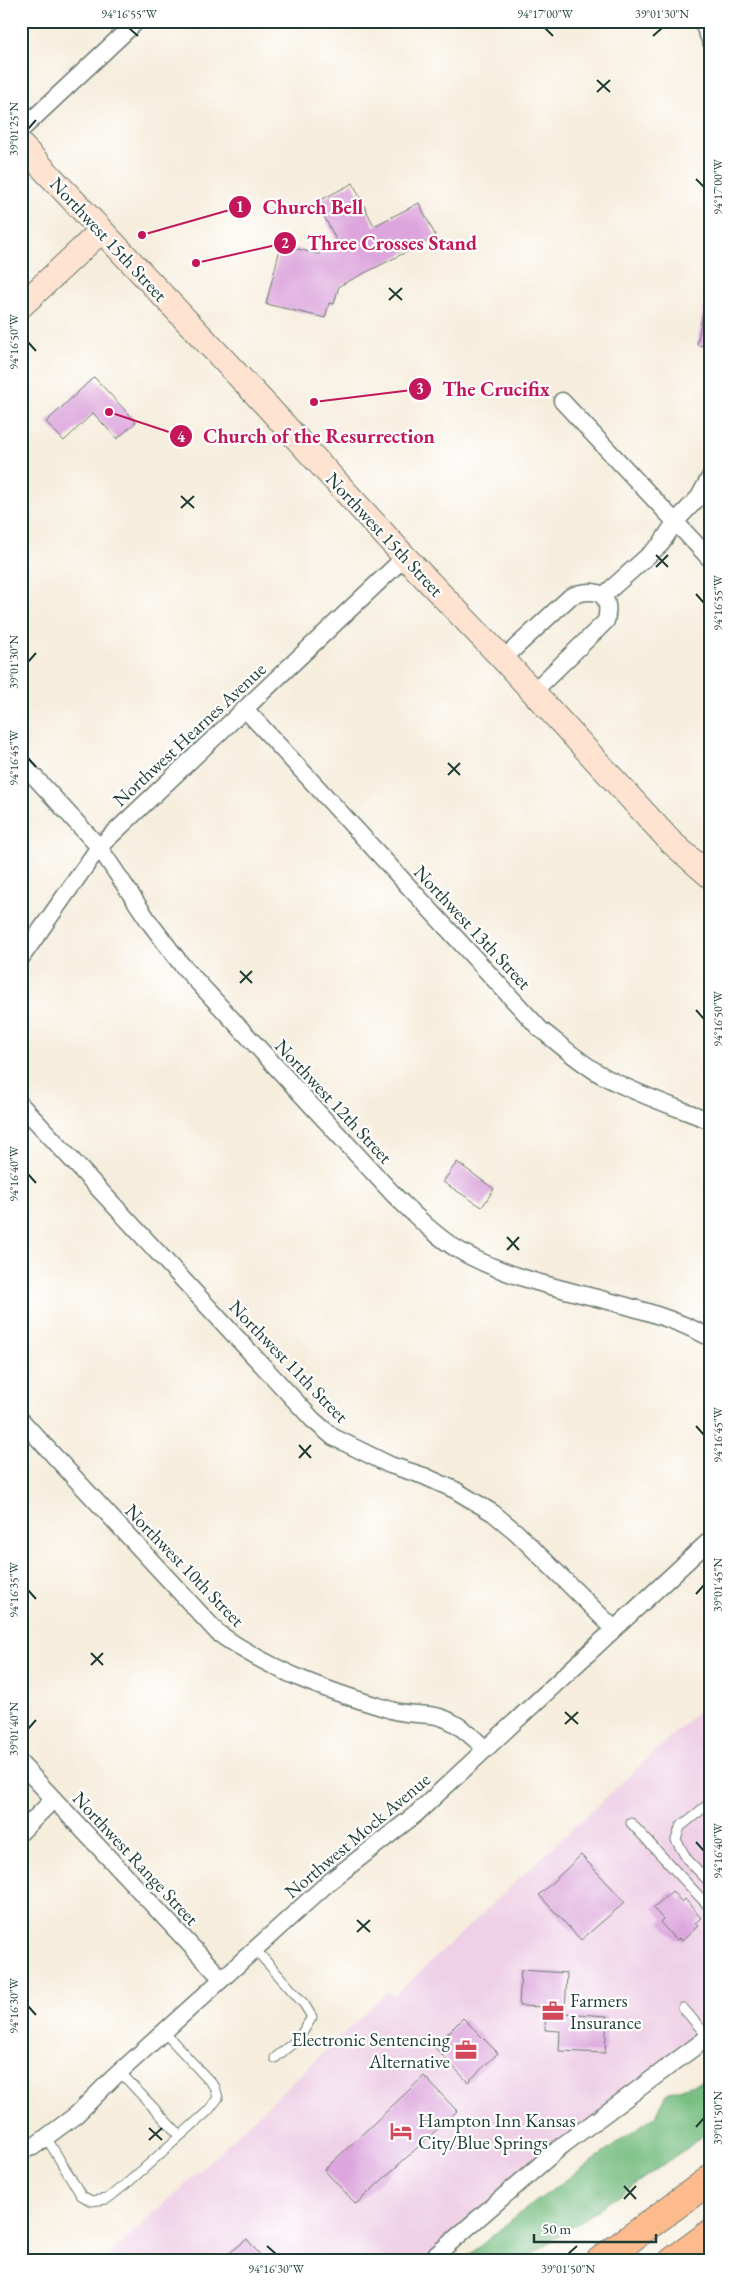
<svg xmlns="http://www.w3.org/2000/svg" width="732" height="2282" viewBox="0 0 732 2282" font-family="'EB Garamond',serif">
  <rect width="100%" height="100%" fill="#fff"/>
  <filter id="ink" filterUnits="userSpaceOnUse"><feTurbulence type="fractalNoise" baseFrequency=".02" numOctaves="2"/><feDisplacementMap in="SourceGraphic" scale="10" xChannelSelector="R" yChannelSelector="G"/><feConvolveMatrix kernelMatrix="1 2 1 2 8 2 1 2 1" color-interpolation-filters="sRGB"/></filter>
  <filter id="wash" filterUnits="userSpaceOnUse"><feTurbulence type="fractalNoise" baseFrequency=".0096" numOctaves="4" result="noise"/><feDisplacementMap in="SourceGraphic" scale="20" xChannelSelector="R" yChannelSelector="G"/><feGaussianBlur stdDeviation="1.12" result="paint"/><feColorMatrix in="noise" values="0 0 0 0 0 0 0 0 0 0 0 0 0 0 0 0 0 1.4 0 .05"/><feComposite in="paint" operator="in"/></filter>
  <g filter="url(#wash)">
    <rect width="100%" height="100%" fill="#f6eddc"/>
    <path fill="#efd0e6" d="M 711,1699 L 711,2035 L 429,2261 L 102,2261 L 177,2192 L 387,1992 L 394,1996 Z"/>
    <path fill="#78be82" stroke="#4c7e5b" d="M 711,2078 L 711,2129 L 685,2150 L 522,2261 L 462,2261 L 516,2216 L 656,2115 L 667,2093 Z"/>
    <g id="blocks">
      <path fill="#dca5dc" d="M 353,183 L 374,226 L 419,203 L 436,237 L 339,286 L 334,304 L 329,303 L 325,318 L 266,304 L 281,245 L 318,254 L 338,244 L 317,202 Z
        M 704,307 L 711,307 L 711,347 L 697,345 Z
        M 94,377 L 136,422 L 117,439 L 93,413 L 64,441 L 46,422 Z
        M 457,1162 L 494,1189 L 482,1207 L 443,1182 Z
        M 581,1855 L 625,1902 L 581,1940 L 539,1895 Z
        M 672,1891 L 682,1902 L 685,1899 L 701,1918 L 695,1923 L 698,1926 L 682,1941 L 679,1938 L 676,1940 L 660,1922 L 663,1919 L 653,1908 Z
        M 521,1970 L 567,1973 L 565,2013 L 607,2016 L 605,2053 L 559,2051 L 560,2031 L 545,2030 L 546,2007 L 519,2006 Z
        M 463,2018 L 498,2053 L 468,2082 L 434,2047 Z
        M 424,2076 L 457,2111 L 356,2204 L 324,2170 Z
        M 247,2239 L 265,2261 L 220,2261 Z"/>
    </g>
  </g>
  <g filter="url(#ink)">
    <use href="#blocks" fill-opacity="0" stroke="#6a7b6f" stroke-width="1"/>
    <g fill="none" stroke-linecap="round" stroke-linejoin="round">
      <g stroke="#6a7b6f" stroke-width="11">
        <path id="lane" d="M 711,1802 L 680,1827 L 676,1840 L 687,1859 L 711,1884
          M 631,1823 L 711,1909
          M 255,1949 L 304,2004 L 312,2017 L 299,2038 L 275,2058
          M 683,2008 L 708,2037
          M 120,2072 L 180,2136
          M 46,2137 L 81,2195 L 91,2201 L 107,2199 L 131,2180 L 208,2111 L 218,2098 L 215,2087 L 164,2032"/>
      </g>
      <g stroke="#6a7b6f" stroke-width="19">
        <path id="street" d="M 702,21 L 711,42
          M 21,130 L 137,21
          M 562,401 L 711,560
          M 603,596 L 660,545 L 676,521 L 699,497 L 711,475
          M 503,659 L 570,597 C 581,591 605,587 607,605 C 608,610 607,616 606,621 L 533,692
          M 245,709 L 540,1029 C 561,1045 581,1064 605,1077 C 639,1095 675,1107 711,1121
          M 21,762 L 99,847 L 150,923 L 181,964 L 395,1196 C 416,1216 437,1238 462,1252 C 539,1295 634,1296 711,1338
          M 21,958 L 99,847 L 405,557
          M 21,1105 L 313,1420 L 333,1437 L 390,1465 L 424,1476 L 455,1490 L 493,1513 L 516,1532 L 614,1629
          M 21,1420 L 218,1633 C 273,1672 328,1691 391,1710 C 405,1715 421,1713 436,1716 C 456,1720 471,1736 486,1749
          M 21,1764 L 222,1979
          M 21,1832 L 54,1799
          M 21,2150 L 33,2147 L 76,2115 L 113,2078 L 329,1882 L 416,1814 L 711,1539
          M 429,2261 L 563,2145 L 711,2035"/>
      </g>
      <g stroke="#6a7b6f" stroke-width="26">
        <path id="secondary" d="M 21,145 L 266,405 L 405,557 L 503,659 L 671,842 L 711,877
          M 21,306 L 101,231"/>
      </g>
      <g stroke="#6a7b6f" stroke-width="30">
        <path id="highway" d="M 600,2261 L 711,2179
          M 673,2261 L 711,2233"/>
      </g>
      <use href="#lane" stroke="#fff" stroke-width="9"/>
      <use href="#street" stroke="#fff" stroke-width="16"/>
      <use href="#secondary" stroke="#fee3d1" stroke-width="24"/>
      <use href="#highway" stroke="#fcba8d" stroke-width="28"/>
    </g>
  </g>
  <path fill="none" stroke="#1f3d34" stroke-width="2" d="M 129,28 L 138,36M 545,28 L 553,36M 653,36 L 662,28M 597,80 L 610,92M 597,92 L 610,80M 28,129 L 36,120M 696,179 L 704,187M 389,288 L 402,300M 389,300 L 402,288M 28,342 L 36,351M 181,496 L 194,508M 181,508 L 194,496M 656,555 L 668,567M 656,567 L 668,555M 696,594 L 704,603M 28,662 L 36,653M 28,758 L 36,767M 448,763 L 460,775M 448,775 L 460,763M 240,971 L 252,983M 240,983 L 252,971M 696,1010 L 704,1019M 28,1174 L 36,1183M 507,1237 L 519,1250M 507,1250 L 519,1237M 696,1426 L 704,1435M 299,1445 L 311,1458M 299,1458 L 311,1445M 28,1590 L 36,1599M 696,1594 L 704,1585M 91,1653 L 103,1665M 91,1665 L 103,1653M 565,1712 L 578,1724M 565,1724 L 578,1712M 28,1729 L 36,1720M 696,1842 L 704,1851M 357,1920 L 370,1932M 357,1932 L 370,1920M 28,2006 L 36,2015M 696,2127 L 704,2118M 149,2128 L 162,2140M 149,2140 L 162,2128M 624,2186 L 636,2199M 624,2199 L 636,2186M 267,2246 L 276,2254M 568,2254 L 577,2246"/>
  <defs>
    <g id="office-bare" transform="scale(1.725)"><path d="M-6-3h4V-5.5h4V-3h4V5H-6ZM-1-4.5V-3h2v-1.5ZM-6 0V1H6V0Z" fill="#d1495b" stroke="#fff" stroke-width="2.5" paint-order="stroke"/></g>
    <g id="hotel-bare" transform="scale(1.725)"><path d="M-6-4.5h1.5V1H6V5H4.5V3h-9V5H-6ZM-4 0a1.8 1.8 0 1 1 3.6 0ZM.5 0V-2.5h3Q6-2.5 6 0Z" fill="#d1495b" stroke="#fff" stroke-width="2.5" paint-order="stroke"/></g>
  </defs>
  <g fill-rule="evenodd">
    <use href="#office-bare" x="553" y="2011"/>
    <use href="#office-bare" x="466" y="2050"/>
    <use href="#hotel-bare" x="401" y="2131"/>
  </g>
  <g text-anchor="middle" stroke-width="4.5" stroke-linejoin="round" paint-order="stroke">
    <g font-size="19" fill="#1f3d34" stroke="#fff">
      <text transform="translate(109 239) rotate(47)" y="7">Northwest 15th Street</text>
      <text transform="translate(385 534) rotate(47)" y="7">Northwest 15th Street</text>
      <text transform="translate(189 734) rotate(-43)" y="7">Northwest Hearnes Avenue</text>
      <text transform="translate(473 927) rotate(47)" y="7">Northwest 13th Street</text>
      <text transform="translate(334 1101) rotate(47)" y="7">Northwest 12th Street</text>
      <text transform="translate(289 1361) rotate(46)" y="7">Northwest 11th Street</text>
      <text transform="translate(185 1565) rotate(46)" y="7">Northwest 10th Street</text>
      <text transform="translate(357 1835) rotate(-40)" y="7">Northwest Mock Avenue</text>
      <text transform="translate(136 1858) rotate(47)" y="7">Northwest Range Street</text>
    </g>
    <g font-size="19" fill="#1f3d34" stroke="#fff" text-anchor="start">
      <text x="570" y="2007">Farmers<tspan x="570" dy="22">Insurance</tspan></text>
      <text x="450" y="2046" text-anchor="end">Electronic Sentencing<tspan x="450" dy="22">Alternative</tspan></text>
      <text x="418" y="2127">Hampton Inn Kansas<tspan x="418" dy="22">City/Blue Springs</tspan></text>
    </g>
  </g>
  <path fill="none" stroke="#c2185b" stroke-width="2" d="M142 235L240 207M196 263L285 243M314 402L420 389M109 412L181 436"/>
  <g fill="#c2185b" stroke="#fff" stroke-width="2">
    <circle cx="142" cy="235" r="5"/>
    <circle cx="196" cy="263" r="5"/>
    <circle cx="314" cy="402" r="5"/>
    <circle cx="109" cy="412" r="5"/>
    <circle cx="240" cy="207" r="12"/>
    <circle cx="285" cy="243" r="12"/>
    <circle cx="420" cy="389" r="12"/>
    <circle cx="181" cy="436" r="12"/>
  </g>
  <g font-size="15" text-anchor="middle" font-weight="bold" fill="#fff">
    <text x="240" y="212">1</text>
    <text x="285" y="248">2</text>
    <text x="420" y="394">3</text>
    <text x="181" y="442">4</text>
  </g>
  <g font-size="20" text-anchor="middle" font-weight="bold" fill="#c2185b" stroke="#fff" stroke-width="4.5" stroke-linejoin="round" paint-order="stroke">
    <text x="313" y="214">Church Bell</text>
    <text x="392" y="250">Three Crosses Stand</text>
    <text x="496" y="396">The Crucifix</text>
    <text x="319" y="443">Church of the Resurrection</text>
  </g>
  <rect width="732" height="2282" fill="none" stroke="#fff" stroke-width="55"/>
  <path d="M534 2234v8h122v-8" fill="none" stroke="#1f3d34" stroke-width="2.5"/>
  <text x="542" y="2234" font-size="15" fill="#1f3d34" stroke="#ffffff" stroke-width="4" paint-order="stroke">50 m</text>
  <rect x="28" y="28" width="676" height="2226" fill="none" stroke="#1f3d34" stroke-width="2"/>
  <g font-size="12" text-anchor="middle" fill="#1f3d34">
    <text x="129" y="18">94°16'55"W</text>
    <text x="545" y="18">94°17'00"W</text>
    <text x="662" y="18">39°01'30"N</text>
    <text transform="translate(14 129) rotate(-90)" y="4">39°01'25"N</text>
    <text transform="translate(718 187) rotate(-90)" y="4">94°17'00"W</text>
    <text transform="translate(14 342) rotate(-90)" y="4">94°16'50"W</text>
    <text transform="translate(718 603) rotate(-90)" y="4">94°16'55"W</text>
    <text transform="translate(14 662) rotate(-90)" y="4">39°01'30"N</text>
    <text transform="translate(14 758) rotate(-90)" y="4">94°16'45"W</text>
    <text transform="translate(718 1019) rotate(-90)" y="4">94°16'50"W</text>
    <text transform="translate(14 1174) rotate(-90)" y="4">94°16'40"W</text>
    <text transform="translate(718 1435) rotate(-90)" y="4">94°16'45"W</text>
    <text transform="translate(718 1585) rotate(-90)" y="4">39°01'45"N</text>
    <text transform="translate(14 1590) rotate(-90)" y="4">94°16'35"W</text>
    <text transform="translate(14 1729) rotate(-90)" y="4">39°01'40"N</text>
    <text transform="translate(718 1851) rotate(-90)" y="4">94°16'40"W</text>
    <text transform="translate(14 2006) rotate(-90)" y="4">94°16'30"W</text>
    <text transform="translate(718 2118) rotate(-90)" y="4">39°01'50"N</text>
    <text x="276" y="2273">94°16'30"W</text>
    <text x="568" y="2273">39°01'50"N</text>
  </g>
</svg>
